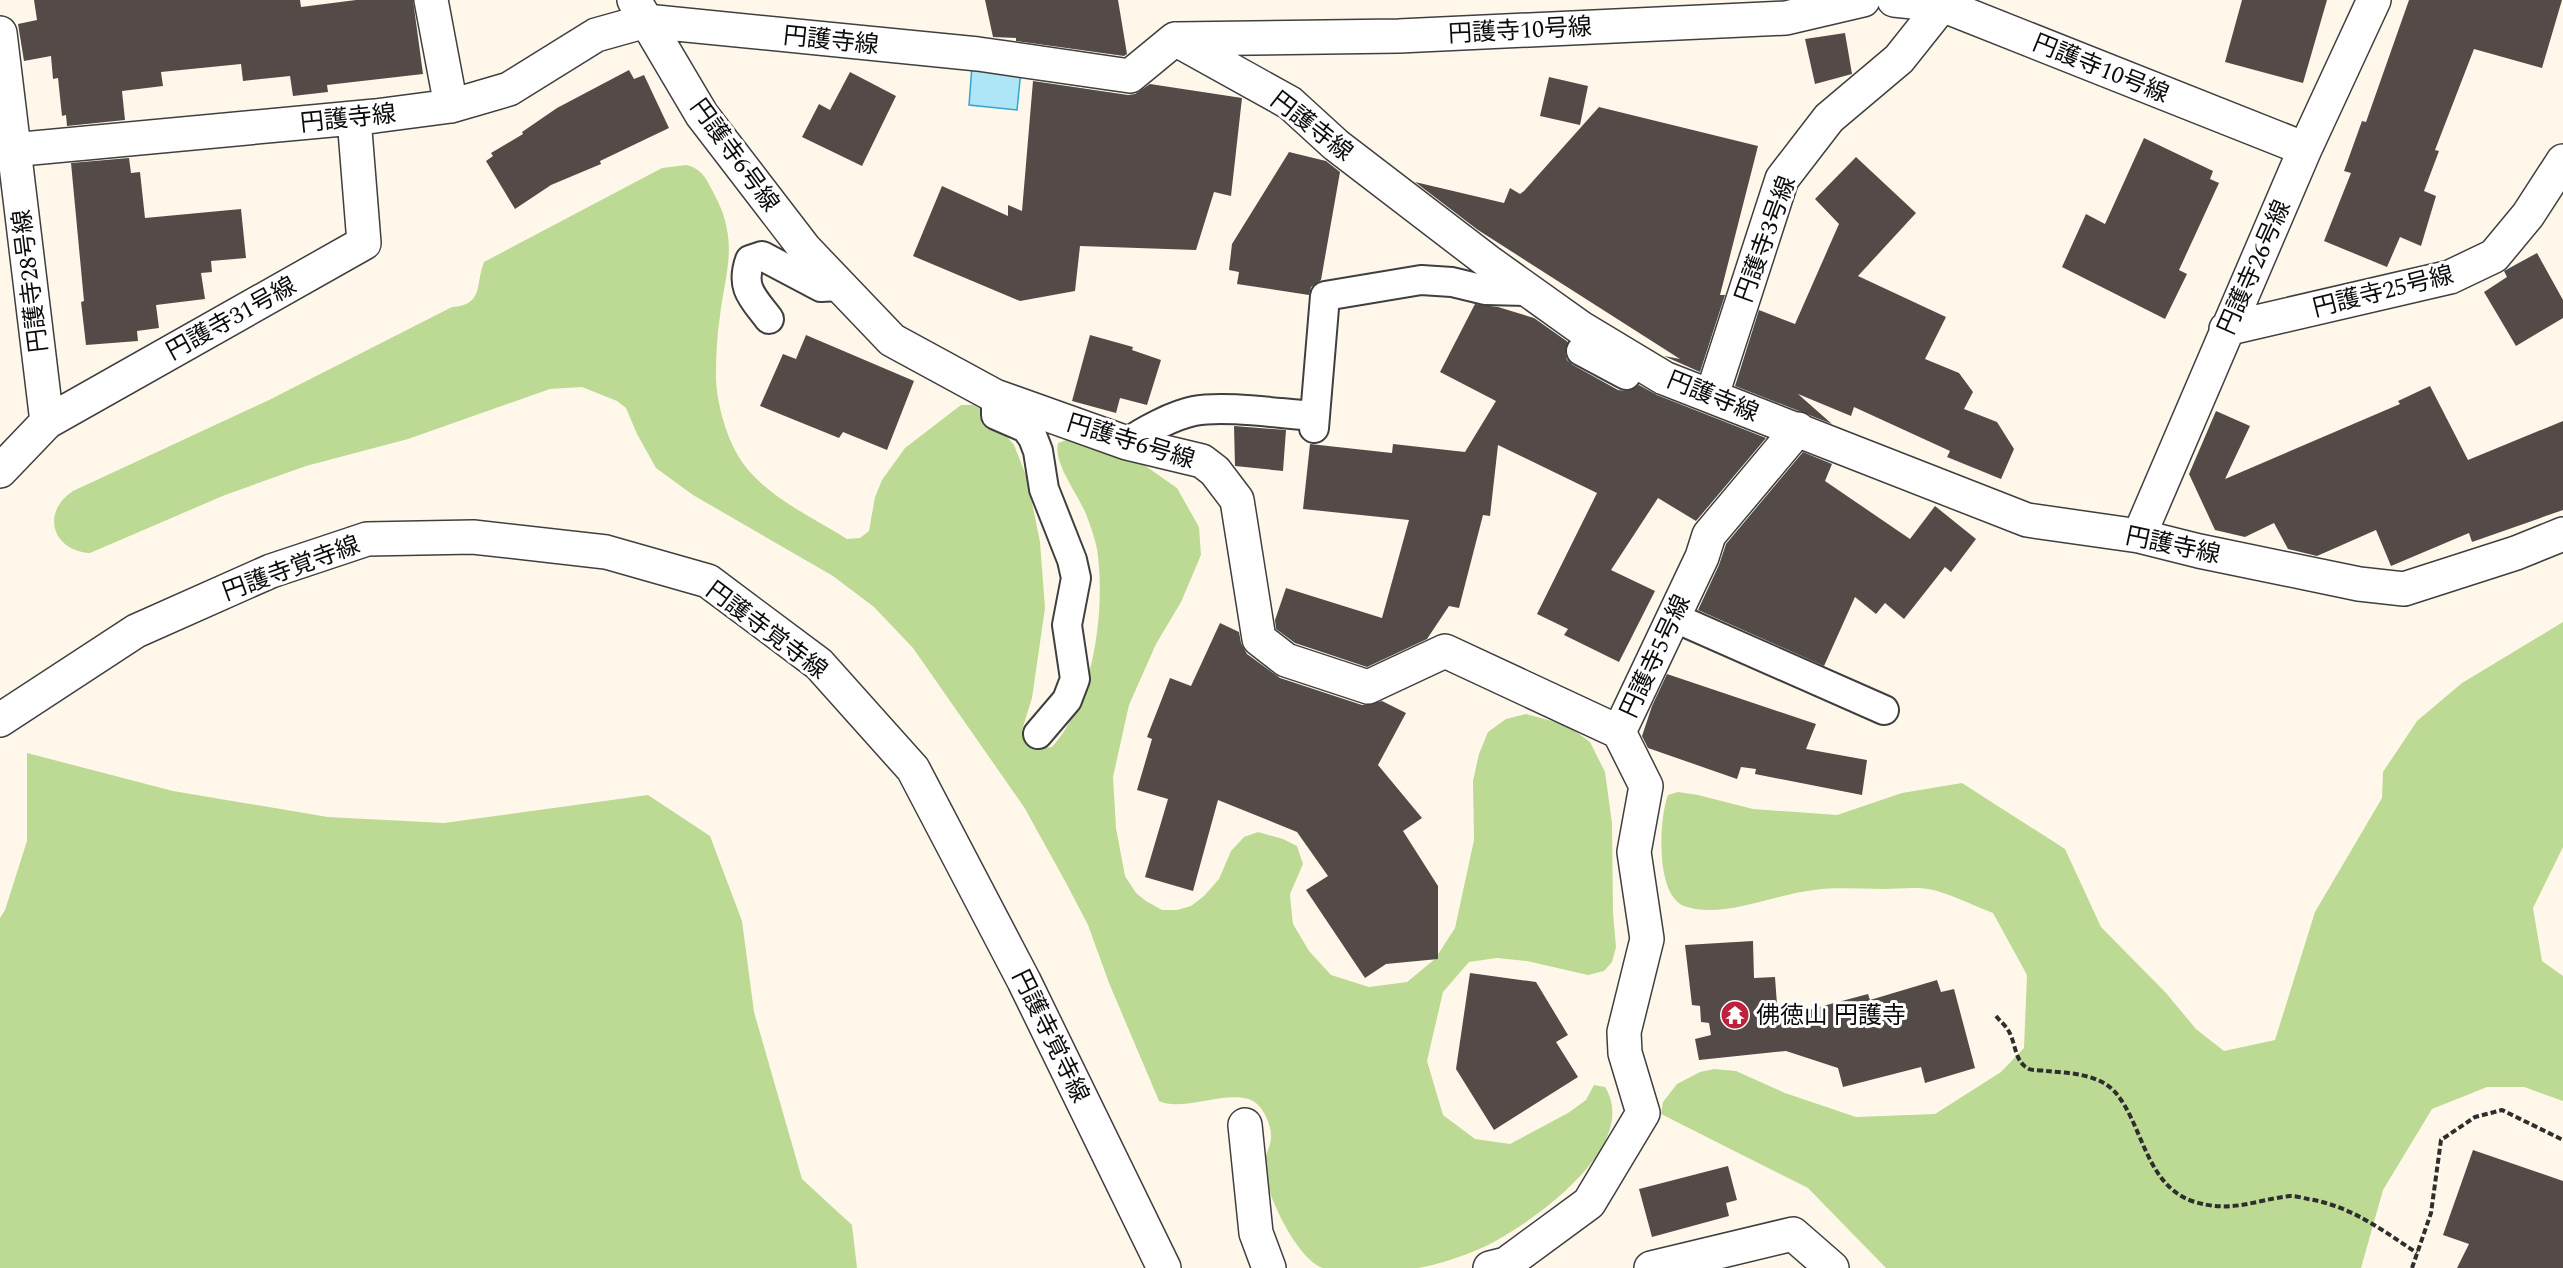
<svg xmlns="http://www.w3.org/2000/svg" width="2563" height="1268" viewBox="0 0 2563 1268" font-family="Spectral,'Noto Sans JP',serif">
  <rect width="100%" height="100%" fill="#fff8ea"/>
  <path fill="#bcda93" d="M 686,165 C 700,168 705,176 711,188 C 718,201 725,215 727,230 C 733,258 723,288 720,316 C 717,335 716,356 716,375 C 716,400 725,432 737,454 C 760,494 809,515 847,539 L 860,538 L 869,531 L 875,497 L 882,480 L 905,448 L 961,405 L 973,405 L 985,411 L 1014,445 L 1027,478 L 1040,542 L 1045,608 L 1032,698 L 1022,730 L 1025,742 L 1032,749 L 1052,747 C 1094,701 1106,609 1097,549 C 1095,538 1090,525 1086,514 C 1078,494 1053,463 1058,443 L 1069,439 L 1137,460 L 1177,488 L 1199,527 L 1201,555 L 1181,602 L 1156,644 L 1129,705 L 1113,777 L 1116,828 L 1125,876 L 1136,893 L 1146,901 L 1162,910 L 1177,910 L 1191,906 L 1204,896 L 1219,879 L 1231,851 L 1244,837 L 1258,832 L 1283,839 L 1297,846 L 1303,864 L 1290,894 L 1291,906 L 1293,924 L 1309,951 L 1331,975 L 1369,987 L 1407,982 L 1435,959 L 1455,928 L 1474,840 L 1473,781 L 1479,754 L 1488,732 L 1506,719 L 1526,714 L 1567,725 L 1590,742 L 1605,772 L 1612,823 L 1613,913 L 1616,947 L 1612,962 L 1604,971 L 1588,975 L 1527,961 L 1497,958 L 1469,962 L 1443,992 L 1427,1061 L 1443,1115 L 1475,1139 L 1510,1144 L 1568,1113 L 1586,1100 L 1594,1085 L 1605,1087 C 1640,1143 1542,1215 1499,1239 C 1482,1250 1439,1265 1418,1268 C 1407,1268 1332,1268 1323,1268 C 1298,1261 1263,1190 1264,1165 C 1264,1157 1270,1148 1271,1139 C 1272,1127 1265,1111 1256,1103 C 1235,1086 1183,1113 1159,1101 L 1109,983 L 1088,925 L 1065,881 L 1024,807 L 913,648 L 874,607 L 833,576 L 693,495 L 656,468 L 637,434 L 626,408 L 617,401 L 582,387 L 550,389 L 408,439 L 306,466 L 225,495 L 90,553 C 53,551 40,513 73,491 L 269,400 L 452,307 C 484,305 475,285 484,262 L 662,168 Z
    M 2563,622 L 2563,847 L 2533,908 L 2542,961 L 2563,976 L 2563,1101 L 2524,1087 L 2487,1087 L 2432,1109 L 2383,1190 L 2361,1268 L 1886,1268 L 1808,1188 L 1661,1114 L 1663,1102 L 1677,1084 L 1700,1072 L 1714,1069 L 1736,1071 L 1785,1093 L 1856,1117 L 1935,1114 L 2001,1072 L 2024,1048 L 2027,975 L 1993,913 C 1974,906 1947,892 1928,889 C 1914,887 1897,889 1883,889 C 1860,889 1837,887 1814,890 C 1775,894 1722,920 1684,906 C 1655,894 1659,819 1668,795 L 1678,792 L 1698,795 L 1753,809 L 1837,815 L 1902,793 L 1962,783 L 2065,849 L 2101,927 L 2166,993 L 2196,1029 L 2224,1051 L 2275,1040 L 2315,912 L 2382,798 L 2383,772 L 2417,721 L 2462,683 Z
    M 27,753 L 173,791 L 328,817 L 444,823 L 648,795 L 710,836 L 742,921 L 754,1012 L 802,1179 L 852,1225 L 857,1268 L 0,1268 L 0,918 L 5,910 L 27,841 Z"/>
  <path fill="#aee5f7" stroke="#34a5cf" stroke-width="1.5" d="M 972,66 L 1021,70 L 1017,110 L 969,105 Z"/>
  <path fill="#544b48" d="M 34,0 L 300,0 L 301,7 L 356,0 L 413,0 L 423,74 L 327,85 L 328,92 L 293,96 L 290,76 L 243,81 L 241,64 L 161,72 L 163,86 L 122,91 L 125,120 L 67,126 L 66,115 L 62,116 L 58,78 L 53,79 L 51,56 L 24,61 L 18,24 L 37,20 Z
    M 985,0 L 1118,0 L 1127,54 L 1124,56 L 1016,41 L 1016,38 L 993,37 Z
    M 2242,0 L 2327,0 L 2303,83 L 2225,62 Z
    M 2409,0 L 2562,0 L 2542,68 L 2474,49 L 2435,150 L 2439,151 L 2424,191 L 2436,196 L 2421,246 L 2400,237 L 2387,267 L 2324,241 L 2351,173 L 2344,171 L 2362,121 L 2366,122 Z
    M 1845,33 L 1852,74 L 1815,84 L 1805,39 Z
    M 629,70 L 634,79 L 644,75 L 669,128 L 600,161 L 601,164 L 551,185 L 515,209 L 486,161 L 493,156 L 491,153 L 523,134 L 522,132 L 557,108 Z
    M 850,72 L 896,96 L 862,166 L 802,137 L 819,104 L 830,110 Z
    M 1549,77 L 1588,86 L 1580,125 L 1540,116 Z
    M 1033,81 L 1128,95 L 1135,94 L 1150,84 L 1242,98 L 1231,196 L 1214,192 L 1196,250 L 1080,246 L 1075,291 L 1020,301 L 913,256 L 942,186 L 1008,216 L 1008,205 L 1022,211 Z
    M 1599,107 L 1758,146 L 1720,295 L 1725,295 L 1700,372 L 1664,356 L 1680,359 L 1478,230 L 1415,182 L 1504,203 L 1510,188 L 1520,194 L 1524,191 Z
    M 2144,138 L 2213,171 L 2210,179 L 2219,183 L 2179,270 L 2187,274 L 2165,319 L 2062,267 L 2086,214 L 2105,224 Z
    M 1289,152 L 1326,161 L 1340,172 L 1321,280 L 1311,287 L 1309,295 L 1237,284 L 1239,272 L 1229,270 L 1232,244 Z
    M 1856,157 L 1916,213 L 1858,276 L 1946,317 L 1925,359 L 1959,373 L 1973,392 L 1964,409 L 1997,422 L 2014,449 L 2001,479 L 1947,457 L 1950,451 L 1854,407 L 1851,416 L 1798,394 L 1832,424 L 1735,386 L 1759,310 L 1795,324 L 1839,224 L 1815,199 Z
    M 129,158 L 131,173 L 140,172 L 145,218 L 241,209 L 246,258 L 211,261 L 212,272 L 201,273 L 205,299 L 156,305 L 159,328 L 137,331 L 138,341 L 86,345 L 81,302 L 84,301 L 71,163 Z
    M 2537,253 L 2563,300 L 2563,318 L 2516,346 L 2484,292 L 2507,277 L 2504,271 Z
    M 1475,304 L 1498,307 L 1534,318 L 1568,342 L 1565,352 L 1567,360 L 1573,365 L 1618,390 L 1626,391 L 1639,385 L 1657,395 L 1766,438 L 1696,521 L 1658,498 L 1611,570 L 1655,591 L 1619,662 L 1564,635 L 1568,629 L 1537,614 L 1597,493 L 1498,445 L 1490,516 L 1483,515 L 1459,608 L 1449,606 L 1427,639 L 1367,667 L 1295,643 L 1276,629 L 1275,620 L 1286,588 L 1382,618 L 1409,520 L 1303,509 L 1310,444 L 1392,453 L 1393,444 L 1465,452 L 1496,401 L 1440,372 Z
    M 806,335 L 914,381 L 887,450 L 843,432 L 839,438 L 760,406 L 783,354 L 796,359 Z
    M 1090,335 L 1133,347 L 1132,350 L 1161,360 L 1147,405 L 1120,398 L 1116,413 L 1072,401 Z
    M 2430,386 L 2468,460 L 2563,421 L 2563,510 L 2472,542 L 2469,533 L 2391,566 L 2376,530 L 2317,556 L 2288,549 L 2274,523 L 2245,537 L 2215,530 L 2189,474 L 2216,411 L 2250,426 L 2225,479 L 2400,404 L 2398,401 Z
    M 1234,426 L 1286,430 L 1283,471 L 1235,466 Z
    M 1803,452 L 1832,464 L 1825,481 L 1910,539 L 1935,506 L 1976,539 L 1951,572 L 1945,567 L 1904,619 L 1885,603 L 1876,614 L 1855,597 L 1824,666 L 1698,610 L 1719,565 L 1726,544 Z
    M 1220,623 L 1239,632 L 1241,643 L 1247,654 L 1280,678 L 1362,705 L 1382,701 L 1406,713 L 1378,765 L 1422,818 L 1403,831 L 1438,886 L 1438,959 L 1386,964 L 1365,978 L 1306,890 L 1328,876 L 1297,832 L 1218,800 L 1193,891 L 1145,877 L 1168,799 L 1137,790 L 1152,739 L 1147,737 L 1170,678 L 1191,686 Z
    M 1667,674 L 1816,724 L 1806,749 L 1867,760 L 1862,795 L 1755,774 L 1756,769 L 1741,767 L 1737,779 L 1648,748 L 1642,736 L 1652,706 Z
    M 1753,941 L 1754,978 L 1775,977 L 1778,1018 L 1868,994 L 1870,1000 L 1937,980 L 1941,992 L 1954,989 L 1975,1068 L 1925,1083 L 1921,1067 L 1843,1087 L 1838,1068 L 1786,1051 L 1699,1060 L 1695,1039 L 1711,1035 L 1709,1023 L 1701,1022 L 1700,1006 L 1692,1005 L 1685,945 Z
    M 1470,973 L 1536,982 L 1568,1035 L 1556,1042 L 1578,1077 L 1494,1130 L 1456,1069 Z
    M 2473,1150 L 2563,1181 L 2563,1268 L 2457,1268 L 2469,1244 L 2443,1235 Z
    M 1728,1166 L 1737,1200 L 1726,1203 L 1729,1216 L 1652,1237 L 1639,1189 Z"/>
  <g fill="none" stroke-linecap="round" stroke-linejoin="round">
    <g stroke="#3f3f3f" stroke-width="32">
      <path id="service" d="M 769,319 C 753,298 740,288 750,260 L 762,256 L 821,287 L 840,286
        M 1581,351 L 1626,375 L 1636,361
        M 996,396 L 996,415 L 1026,428 L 1033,438 L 1038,451 L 1044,489 L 1072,560 L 1076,578 L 1067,625 L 1075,679 L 1067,700 L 1038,734
        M 1314,428 L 1325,296 L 1421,280 L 1452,282 L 1485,290 L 1529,291
        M 1127,443 C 1143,431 1174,415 1194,411 C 1225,405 1282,414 1315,416
        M 1673,617 L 1884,710"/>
    </g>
    <g stroke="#3f3f3f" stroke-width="36">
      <path id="minor" d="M 431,0 L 451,106
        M 634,0 L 702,115 L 805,249 L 892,340 L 995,396 L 1127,443 L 1202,461 L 1215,471 L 1237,500 L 1259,639 L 1286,660 L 1368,687 L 1445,651 L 1619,732
        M 1894,0 L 1942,5 L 2305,149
        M 0,33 L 47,422
        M 1177,39 L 1399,36 L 1786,18 L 1863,0
        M 0,151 L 375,116 L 451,106 L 509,89 L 596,35 L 646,21 L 978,54 L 1130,76 L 1175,39 L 1290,103 L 1336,145 L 1490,263 L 1581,328 L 1664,378 L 2027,520 L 2139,536 L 2199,551 L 2359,584 L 2404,589 L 2516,553 L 2563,534
        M 2226,329 L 2450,277 L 2494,256 L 2528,215 L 2563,161
        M 1712,395 L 1782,179 L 1829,118 L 1899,59 L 1942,5 L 1950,0
        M 0,471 L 47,422 L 364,243 L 354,118
        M 2139,536 L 2305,149 L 2374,0
        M 1245,1125 L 1256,1233 L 1269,1268
        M 1490,1268 L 1506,1264 L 1589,1203 L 1643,1113 L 1625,1053 L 1624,1032 L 1647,939 L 1634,852 L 1646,786 L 1619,732 L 1702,557 L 1709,535 L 1798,429
        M 1651,1268 L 1793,1234 L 1832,1268"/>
    </g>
    <g stroke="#3f3f3f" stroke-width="36">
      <path id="tertiary" d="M 0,720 L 136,631 L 271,571 L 367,539 L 473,537 L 606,552 L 708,581 L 819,664 L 913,769 L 1024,981 L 1164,1268"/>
    </g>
    <path stroke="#2e2e2e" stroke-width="4" stroke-dasharray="6 3" stroke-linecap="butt" d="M 1996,1016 C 2000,1021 2005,1025 2008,1030 C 2016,1042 2014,1062 2029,1069 C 2034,1071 2042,1070 2047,1071 C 2070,1073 2099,1074 2115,1092 C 2143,1124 2145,1184 2192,1201 C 2231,1214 2254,1200 2290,1196 C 2296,1196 2303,1198 2308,1199 C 2351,1206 2382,1230 2417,1253
      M 2412,1268 L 2431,1213 L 2441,1140 L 2475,1117 L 2502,1110 L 2563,1140"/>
    <use href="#service" stroke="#fff" stroke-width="28"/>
    <use href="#minor" stroke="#fff" stroke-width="33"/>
    <use href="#tertiary" stroke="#fff" stroke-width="33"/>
  </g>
  <defs>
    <g id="temple-disc" transform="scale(1.5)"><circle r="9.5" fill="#bd223d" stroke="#fff"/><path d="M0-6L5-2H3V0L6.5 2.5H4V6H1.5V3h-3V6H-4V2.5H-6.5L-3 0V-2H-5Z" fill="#fff"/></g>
  </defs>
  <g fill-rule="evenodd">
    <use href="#temple-disc" x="1735" y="1015"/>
  </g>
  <g text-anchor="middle" stroke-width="6" stroke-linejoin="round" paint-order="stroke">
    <g font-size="24" fill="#0c0c0c" stroke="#fff">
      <text transform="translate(1520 30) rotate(-3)" y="8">円護寺10号線</text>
      <text transform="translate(831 40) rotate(6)" y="8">円護寺線</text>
      <text transform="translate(2101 68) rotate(22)" y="8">円護寺10号線</text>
      <text transform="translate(348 118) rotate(-6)" y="8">円護寺線</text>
      <text transform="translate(1312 126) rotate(38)" y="8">円護寺線</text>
      <text transform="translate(735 155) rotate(54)" y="8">円護寺6号線</text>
      <text transform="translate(1765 239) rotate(-70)" y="8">円護寺3号線</text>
      <text transform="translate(2254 267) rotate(-66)" y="8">円護寺26号線</text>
      <text transform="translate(30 281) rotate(-97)" y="8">円護寺28号線</text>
      <text transform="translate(2383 291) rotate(-14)" y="8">円護寺25号線</text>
      <text transform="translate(231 318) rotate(-29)" y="8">円護寺31号線</text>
      <text transform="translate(1713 396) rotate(22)" y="8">円護寺線</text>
      <text transform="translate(1131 441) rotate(17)" y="8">円護寺6号線</text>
      <text transform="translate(2173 545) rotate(12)" y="8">円護寺線</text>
      <text transform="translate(291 568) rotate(-20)" y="8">円護寺覚寺線</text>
      <text transform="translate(767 630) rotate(37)" y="8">円護寺覚寺線</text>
      <text transform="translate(1655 656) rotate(-65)" y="8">円護寺5号線</text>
      <text transform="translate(1051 1036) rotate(64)" y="8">円護寺覚寺線</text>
    </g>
    <g font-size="24" fill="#0c0c0c" stroke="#fff" text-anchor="start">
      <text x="1756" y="1023">佛徳山 円護寺</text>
    </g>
  </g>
</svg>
